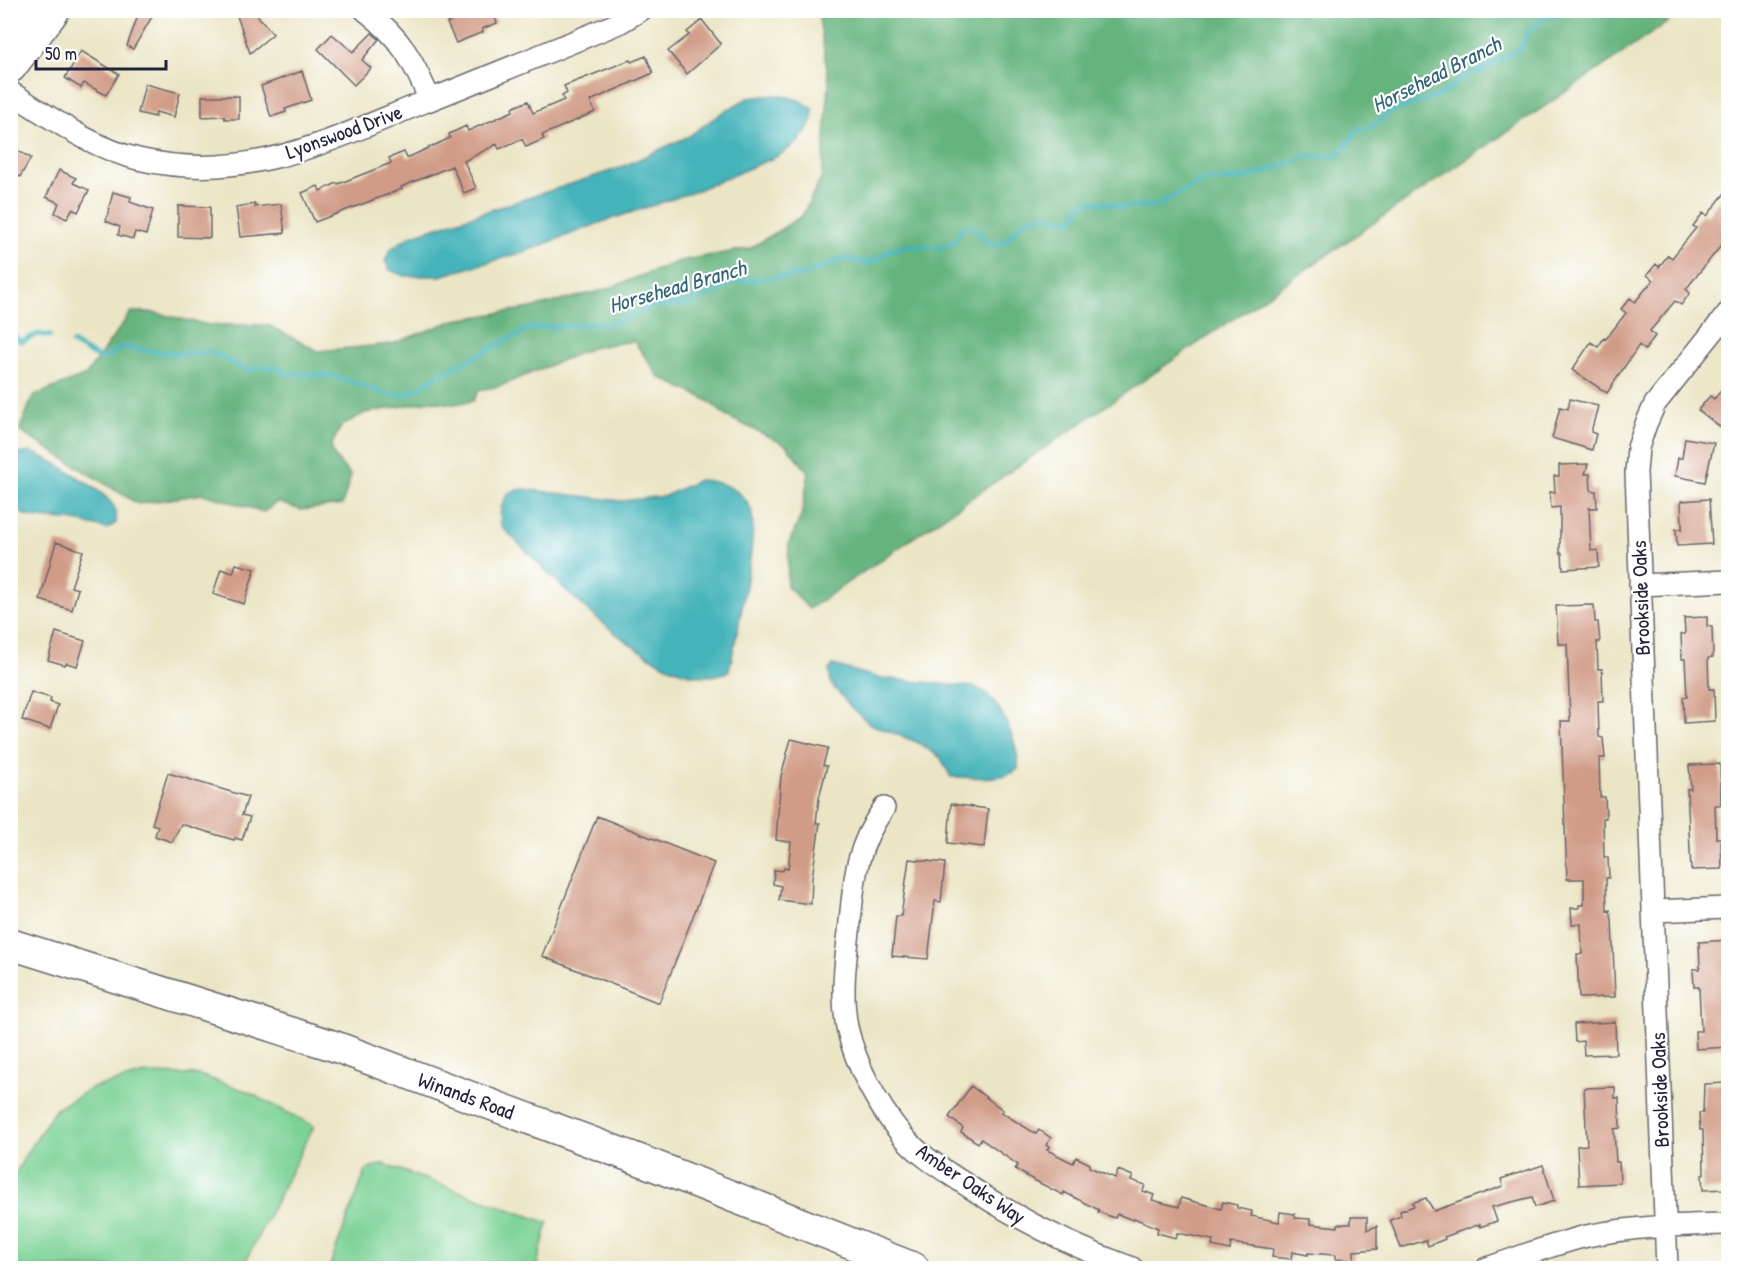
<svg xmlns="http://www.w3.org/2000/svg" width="1739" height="1279" viewBox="0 0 1739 1279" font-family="'Patrick Hand',sans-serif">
  <rect width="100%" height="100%" fill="#fff"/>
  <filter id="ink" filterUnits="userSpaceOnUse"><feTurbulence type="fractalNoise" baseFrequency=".0167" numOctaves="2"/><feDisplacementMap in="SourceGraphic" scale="12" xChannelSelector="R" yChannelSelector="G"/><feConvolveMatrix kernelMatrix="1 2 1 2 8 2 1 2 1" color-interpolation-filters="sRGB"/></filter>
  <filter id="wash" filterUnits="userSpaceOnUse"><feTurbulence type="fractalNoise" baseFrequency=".008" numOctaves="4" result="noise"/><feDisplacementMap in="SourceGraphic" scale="24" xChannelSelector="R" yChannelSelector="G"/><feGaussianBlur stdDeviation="1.35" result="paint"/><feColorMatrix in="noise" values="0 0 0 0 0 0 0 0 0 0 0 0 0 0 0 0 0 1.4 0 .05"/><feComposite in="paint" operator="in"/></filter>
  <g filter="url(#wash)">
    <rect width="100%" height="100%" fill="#ebe5c5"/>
    <path fill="#7cd295" stroke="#4f7a68" stroke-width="1.5" d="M 145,1074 L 199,1075 L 246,1091 L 314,1126 L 242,1268 L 11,1268 L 11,1182 L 28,1151 L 56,1109 L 92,1088 Z
      M 383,1164 L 548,1223 L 536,1268 L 329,1268 L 366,1170 Z"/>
    <path fill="#65b47e" stroke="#446b5c" stroke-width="1.5" d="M 818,11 L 1684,11 L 809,609 L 787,586 L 789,543 L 801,516 L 809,473 L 786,445 L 726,416 L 707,400 L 659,377 L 634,341 L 594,347 L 500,386 L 479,390 L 473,401 L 453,404 L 431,401 L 365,413 L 342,425 L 331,446 L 334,456 L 351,476 L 342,505 L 301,510 L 277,502 L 264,512 L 203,494 L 138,504 L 19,431 L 33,396 L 86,375 L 131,312 L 150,312 L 209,325 L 268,325 L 318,351 L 392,344 L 455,320 L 531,308 L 604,290 L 680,261 L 751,248 L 802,216 L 822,177 L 829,82 Z"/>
    <path fill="#44b4ba" stroke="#336b7a" stroke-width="1.5" d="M 775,95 C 791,97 801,99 813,109 L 812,122 L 799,141 L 778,156 L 693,192 L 602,222 L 521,253 L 440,276 L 404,276 L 390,270 L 385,261 L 391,249 L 410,236 L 620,168 L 689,136 L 723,112 L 748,98 Z
      M 31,452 C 49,459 109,492 115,509 C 116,513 116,519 116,523 L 107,529 C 95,526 82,522 70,520 C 46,518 32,521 11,508 L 11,455 Z
      M 699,480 C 719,481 740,488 750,507 C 761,529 735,642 729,671 C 664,704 544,567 501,526 C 499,512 501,503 510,492 L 523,489 L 621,501 L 665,496 Z
      M 833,665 L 879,678 L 975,687 C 979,689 984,691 987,694 C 1003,708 1020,748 1018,769 C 1005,781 969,777 951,777 L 940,757 L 917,742 L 870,724 L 851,707 L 831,684 L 829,670 Z"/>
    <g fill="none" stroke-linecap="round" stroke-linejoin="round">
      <path stroke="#44b4ba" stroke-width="5" d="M 10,332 L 21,342 L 38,334 L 50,336
        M 72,343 L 99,358 L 110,356 L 120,347 L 175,354 L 209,352 L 220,356 L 245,370 L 263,367 L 277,368 L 285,373 L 334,376 L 393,396 L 411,393 L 434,378 L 530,328 L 608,323 L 626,319 L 652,306 L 680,305 L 700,299 L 720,291 L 733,282 L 807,274 L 842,259 L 872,263 L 890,250 L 909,246 L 943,247 L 954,242 L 964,226 C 984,226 981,244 993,245 C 1008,246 1015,227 1026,220 C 1038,213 1059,219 1072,220 L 1085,202 L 1107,203 L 1121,207 L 1156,206 L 1203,180 L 1218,181 L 1250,177 L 1309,156 L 1337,156 L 1345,148 L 1358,129 L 1368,128 L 1379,122 L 1390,112 L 1443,94 L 1469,73 L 1480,71 L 1520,49 L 1529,31 L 1537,23 L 1547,17 L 1578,10"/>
    </g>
    <g id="blocks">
      <path fill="#d19c87" d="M 140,10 L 156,10 L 133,49 L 127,46 Z
        M 235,10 L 253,10 L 273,34 L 250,53 Z
        M 476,10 L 492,10 L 497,23 L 482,29 L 483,32 L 456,43 L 447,23 Z
        M 702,20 L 721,44 L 687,74 L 668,51 L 689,35 L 687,32 Z
        M 372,33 L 379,39 L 362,60 L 371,68 L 354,85 L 318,49 L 332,34 L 353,52 Z
        M 81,51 L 119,74 L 106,95 L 84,83 L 81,88 L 65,78 Z
        M 646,56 L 653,73 L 590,101 L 595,112 L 542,135 L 544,139 L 526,147 L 522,139 L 499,149 L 497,144 L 464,161 L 476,188 L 464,193 L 452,166 L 401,187 L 402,189 L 315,222 L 302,193 L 318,186 L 320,191 L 337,183 L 338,184 L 391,163 L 389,158 L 404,152 L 407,158 L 450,138 L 449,134 L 466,126 L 468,131 L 513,111 L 512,108 L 528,101 L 533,113 L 564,100 L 562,96 L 567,93 L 564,86 L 630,60 L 631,62 Z
        M 302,71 L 311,100 L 285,109 L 286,112 L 271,117 L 261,86 Z
        M 145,84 L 180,93 L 174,117 L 156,112 L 155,117 L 138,113 Z
        M 202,96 L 239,96 L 239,119 L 225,119 L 224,116 L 202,117 Z
        M 10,146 L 31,158 L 20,177 L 10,171 Z
        M 59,170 L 76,178 L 73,183 L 89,190 L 78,212 L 72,209 L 67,219 L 55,213 L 59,203 L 46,197 Z
        M 1728,189 L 1728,237 L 1686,289 L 1690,293 L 1681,305 L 1675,301 L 1650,331 L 1655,336 L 1645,350 L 1639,345 L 1607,393 L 1572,370 L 1591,342 L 1598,347 L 1604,338 L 1606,339 L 1626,313 L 1621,309 L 1630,298 L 1635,302 L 1653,280 L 1647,275 L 1656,264 L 1659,267 L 1668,255 L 1672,258 L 1696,228 L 1693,226 L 1703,213 L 1707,216 Z
        M 113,192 L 131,197 L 130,202 L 153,210 L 146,235 L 135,232 L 133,239 L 118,235 L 120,227 L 106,221 Z
        M 255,204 L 255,207 L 281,204 L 285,233 L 240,237 L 236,207 Z
        M 178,206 L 210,207 L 210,238 L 178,237 Z
        M 1728,383 L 1728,433 L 1698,410 L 1710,396 L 1714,399 Z
        M 1570,399 L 1598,406 L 1591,432 L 1596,434 L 1592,450 L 1552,438 L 1560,407 L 1568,409 Z
        M 1685,438 L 1714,443 L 1705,482 L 1675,476 L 1678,458 L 1682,458 Z
        M 1588,464 L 1585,474 L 1590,474 L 1591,491 L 1596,491 L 1597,508 L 1589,508 L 1591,551 L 1598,550 L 1599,567 L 1563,569 L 1562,553 L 1560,553 L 1560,507 L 1551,508 L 1550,492 L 1555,492 L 1554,476 L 1559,476 L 1559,465 Z
        M 1709,499 L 1712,544 L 1677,546 L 1676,529 L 1682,529 L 1682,524 L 1681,501 Z
        M 56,542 L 83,551 L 71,587 L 78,589 L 72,610 L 40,600 Z
        M 236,564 L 255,569 L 244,604 L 213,594 L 221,569 L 233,573 Z
        M 1594,605 L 1595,622 L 1598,622 L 1600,642 L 1597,642 L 1598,669 L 1602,669 L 1603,701 L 1598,701 L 1599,737 L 1603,738 L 1605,758 L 1599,758 L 1600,797 L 1605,797 L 1606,818 L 1603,818 L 1604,857 L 1608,857 L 1609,878 L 1606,878 L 1607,911 L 1610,910 L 1612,920 L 1615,997 L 1579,998 L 1577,954 L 1582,954 L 1581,924 L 1572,924 L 1571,908 L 1579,908 L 1579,905 L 1584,905 L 1584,879 L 1567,879 L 1561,721 L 1570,721 L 1567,644 L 1558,644 L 1556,606 Z
        M 1707,617 L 1707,626 L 1712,627 L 1713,657 L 1708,658 L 1709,689 L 1714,689 L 1715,721 L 1684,723 L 1683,697 L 1687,697 L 1685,659 L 1682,659 L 1681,634 L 1685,634 L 1684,618 Z
        M 56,632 L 85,641 L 77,666 L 66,663 L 65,665 L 48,660 Z
        M 31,692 L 51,698 L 50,702 L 58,705 L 50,729 L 22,720 Z
        M 791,739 L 828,748 L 823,765 L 827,766 L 819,798 L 816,823 L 820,823 L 812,878 L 811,904 L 779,900 L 781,886 L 773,884 L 774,870 L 783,871 L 784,868 L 788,869 L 791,842 L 776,840 L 781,776 Z
        M 1720,764 L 1721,805 L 1715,805 L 1716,838 L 1721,838 L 1722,869 L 1691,870 L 1687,789 L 1691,789 L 1689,765 Z
        M 168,773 L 248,797 L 242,815 L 250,817 L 242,840 L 235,838 L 234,840 L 181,824 L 172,842 L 155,836 L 158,826 L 152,824 Z
        M 951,804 L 988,809 L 984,847 L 948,843 Z
        M 597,816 L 714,863 L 659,1003 L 542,956 Z
        M 909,859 L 945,863 L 941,902 L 935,901 L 928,959 L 892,956 L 896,916 L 901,916 Z
        M 1728,940 L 1728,1047 L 1696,1049 L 1695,1031 L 1701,1031 L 1699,987 L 1694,987 L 1693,969 L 1700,969 L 1699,942 Z
        M 1615,1022 L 1616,1054 L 1584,1055 L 1583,1041 L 1575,1042 L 1574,1024 Z
        M 1728,1083 L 1728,1189 L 1703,1190 L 1702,1175 L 1704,1174 L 1703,1130 L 1700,1130 L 1699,1113 L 1703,1113 L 1704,1084 Z
        M 971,1086 L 1003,1110 L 1001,1112 L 1036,1134 L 1039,1130 L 1051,1138 L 1046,1145 L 1049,1147 L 1047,1150 L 1073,1163 L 1076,1157 L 1090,1164 L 1089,1167 L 1115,1178 L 1118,1170 L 1133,1176 L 1131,1180 L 1145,1185 L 1143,1191 L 1154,1195 L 1152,1200 L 1179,1207 L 1181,1198 L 1221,1209 L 1223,1202 L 1237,1205 L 1237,1208 L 1252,1211 L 1251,1216 L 1279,1222 L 1280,1212 L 1295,1214 L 1295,1218 L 1310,1219 L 1310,1224 L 1338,1227 L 1338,1224 L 1351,1224 L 1351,1217 L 1367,1217 L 1367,1230 L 1377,1226 L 1377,1249 L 1354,1251 L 1354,1260 L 1335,1259 L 1335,1255 L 1308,1253 L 1308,1255 L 1292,1252 L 1291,1259 L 1272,1257 L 1273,1249 L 1231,1243 L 1230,1250 L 1212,1246 L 1213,1240 L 1177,1233 L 1176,1238 L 1157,1233 L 1158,1228 L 1134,1218 L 1133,1220 L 1117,1214 L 1115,1218 L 1098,1212 L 1099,1210 L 1064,1192 L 1063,1195 L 1028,1177 L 1015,1169 L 1018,1165 L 981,1139 L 978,1143 L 961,1132 L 963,1128 L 949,1117 Z
        M 1615,1087 L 1615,1098 L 1619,1098 L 1620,1128 L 1614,1129 L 1616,1162 L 1619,1162 L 1620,1183 L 1579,1185 L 1577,1146 L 1587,1145 L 1584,1088 Z
        M 1543,1165 L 1554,1201 L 1535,1207 L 1532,1197 L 1492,1207 L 1497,1221 L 1480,1227 L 1480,1224 L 1444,1237 L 1445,1239 L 1428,1246 L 1426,1240 L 1401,1248 L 1390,1220 L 1401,1216 L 1400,1211 L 1414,1206 L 1412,1203 L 1426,1198 L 1434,1211 L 1503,1186 L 1501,1179 Z"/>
    </g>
  </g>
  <g filter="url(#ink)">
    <use href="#blocks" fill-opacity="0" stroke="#68666b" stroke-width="1.5"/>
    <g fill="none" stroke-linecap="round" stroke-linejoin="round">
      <g stroke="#68666b" stroke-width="24">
        <path id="street" d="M 365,10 C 402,39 412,59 430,100
          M 10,92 C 50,117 92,148 138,159 C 245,184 326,142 422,103 C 488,77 553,50 619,23 L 641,10
          M 1640,585 L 1728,581
          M 884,808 C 854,850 854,883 849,932 C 845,963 841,996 847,1027 C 856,1066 877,1105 902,1135 C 918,1154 939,1167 959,1180 C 1013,1217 1070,1246 1132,1268
          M 1653,911 L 1728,908
          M 1487,1268 C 1520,1257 1553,1244 1587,1236 C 1633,1226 1682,1225 1728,1224
          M 1667,1268 L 1636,472 L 1638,448 L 1646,424 L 1655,404 L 1728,313"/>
      </g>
      <g stroke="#68666b" stroke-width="33">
        <path id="secondary" d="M 10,944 L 334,1046 L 645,1162 L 914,1268"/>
      </g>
      <g stroke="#68666b" stroke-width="36">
        <path id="primary" d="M 10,24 L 22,10
          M 10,66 L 53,10"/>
      </g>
      <use href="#street" stroke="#fff" stroke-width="21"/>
      <use href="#secondary" stroke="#fff" stroke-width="30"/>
      <use href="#primary" stroke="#fff" stroke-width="33"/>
    </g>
  </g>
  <g text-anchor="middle" stroke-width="4.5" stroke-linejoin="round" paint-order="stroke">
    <g font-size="21" fill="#22223b" stroke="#fff">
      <text transform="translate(344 132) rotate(-20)" y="7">Lyonswood Drive</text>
      <text transform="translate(1641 598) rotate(-92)" y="7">Brookside Oaks</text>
      <text transform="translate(1660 1090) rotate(-92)" y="7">Brookside Oaks</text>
      <text transform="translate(466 1096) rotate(20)" y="7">Winands Road</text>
      <text transform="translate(971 1184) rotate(34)" y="7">Amber Oaks Way</text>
    </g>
    <g font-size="22" font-style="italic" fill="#316474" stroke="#fff">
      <text transform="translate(1436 74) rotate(-27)" y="8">Horsehead Branch</text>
      <text transform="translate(677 286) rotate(-16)" y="8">Horsehead Branch</text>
    </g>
  </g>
  <rect width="1739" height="1279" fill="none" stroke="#fff" stroke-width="36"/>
  <path d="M36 60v9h130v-9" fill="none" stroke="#22223b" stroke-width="3"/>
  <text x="45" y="60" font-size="18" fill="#22223b" stroke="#ffffff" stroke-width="4.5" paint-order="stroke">50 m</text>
</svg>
